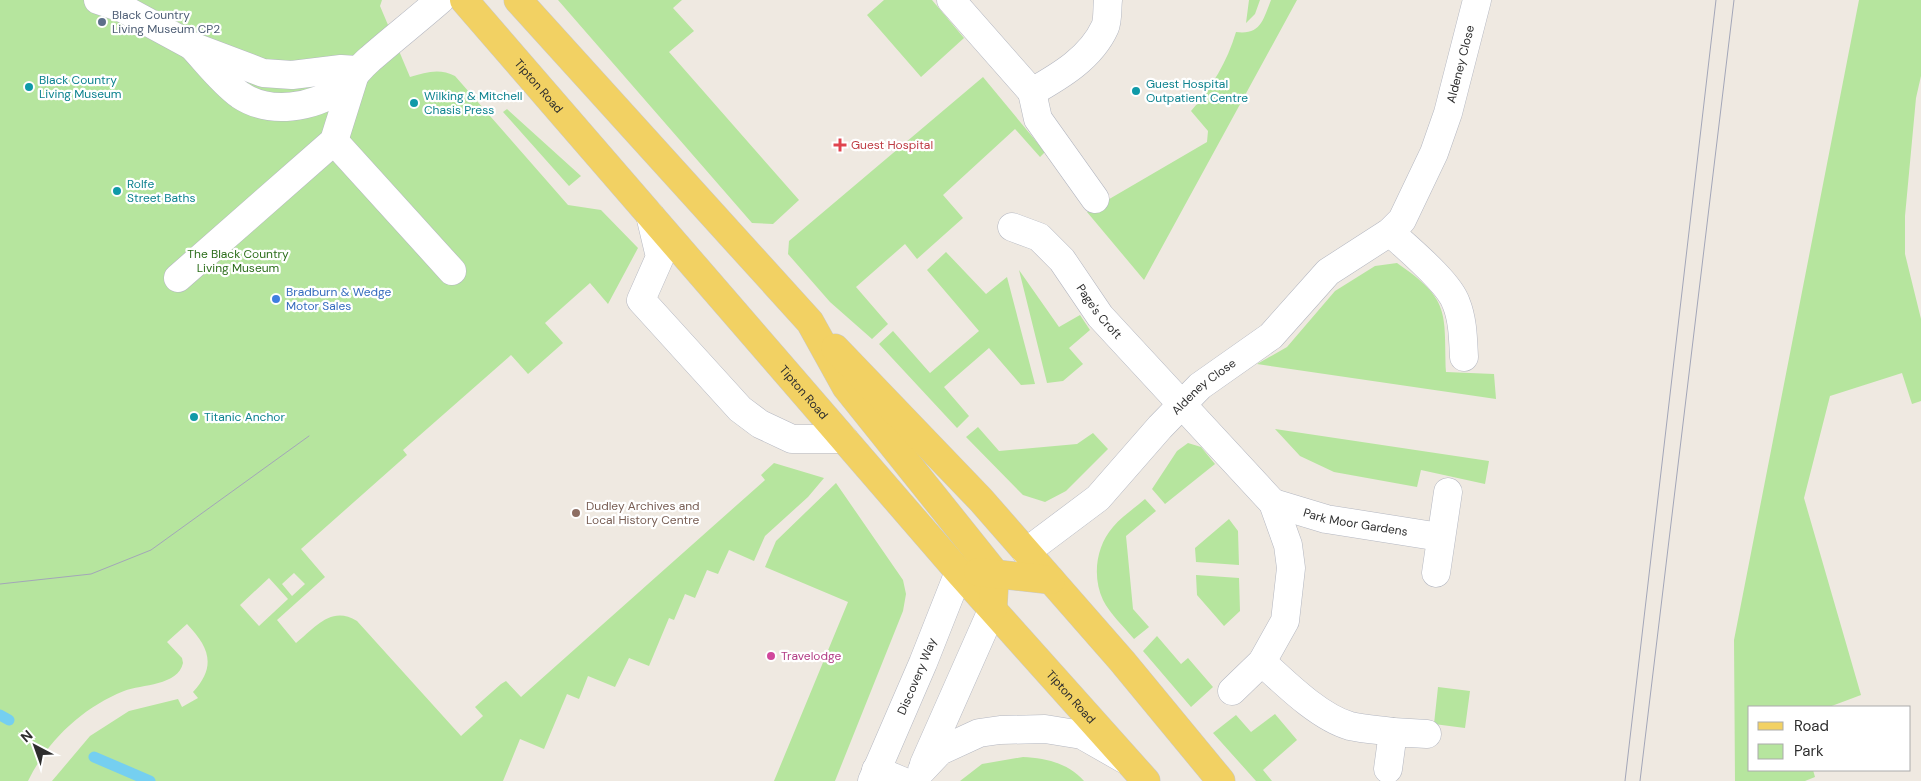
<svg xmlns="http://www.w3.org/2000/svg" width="1921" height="781" viewBox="0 0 1921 781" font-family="'DM Sans',sans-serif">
  <rect width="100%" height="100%" fill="#efe9e1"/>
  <path fill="#b6e59e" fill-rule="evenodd" d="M 0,0 L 382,0 L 380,6 L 410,77 C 426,72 440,68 455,76 L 568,205 L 601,210 L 638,248 L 608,304 L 590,283 L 545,323 L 563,343 L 528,374 L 511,355 L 403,450 L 407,455 L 301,549 L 325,577 L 277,620 L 296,643 C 315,628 331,605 357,621 L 461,736 L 483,716 L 475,707 L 501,684 L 506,681 L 521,697 L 765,480 L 761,475 L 774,463 L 824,478 L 808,497 L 765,536 L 754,561 L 729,550 L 718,574 L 707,570 L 695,598 L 685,594 L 674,620 L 669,618 L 649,666 L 629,658 L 615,687 L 588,676 L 579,699 L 567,694 L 544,749 L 520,739 L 503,781 L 52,781 L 90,736 L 129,711 L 178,699 L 182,707 L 198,698 L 193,692 C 217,666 209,647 187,624 L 167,642 L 182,658 L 183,663 C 178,686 142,684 124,691 C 82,708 48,740 28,781 L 0,781 ZM 294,573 L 305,584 L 292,596 L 282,584 ZM 269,578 L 288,599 L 259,626 L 240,605 Z
    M 558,0 L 682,0 L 673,8 L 694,31 L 669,52 L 799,200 L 773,224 L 752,223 Z
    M 884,0 L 932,0 L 964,38 L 921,77 L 867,15 Z
    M 1249,0 L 1260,0 L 1255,14 L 1246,23 Z
    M 1271,0 L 1297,0 L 1144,280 L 1087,212 L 1207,142 L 1208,131 L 1191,111 C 1212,87 1227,62 1236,32 C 1261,35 1263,20 1271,0 Z
    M 1859,0 L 1921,0 L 1921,76 L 1916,98 L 1905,216 L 1905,254 L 1921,319 L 1921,401 L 1912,404 L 1902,373 L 1830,396 L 1804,498 L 1861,695 L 1829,707 L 1750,707 L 1750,770 L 1813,770 L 1815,777 L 1805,781 L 1735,781 L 1734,640 Z
    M 983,77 L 1045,152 L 1040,157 L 1015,129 L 943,195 L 963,218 L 917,259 L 905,244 L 856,287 L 888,324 L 872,339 L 830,302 L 788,254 L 789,241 Z
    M 507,109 L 581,176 L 569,186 L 503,112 Z
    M 946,252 L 986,294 L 1007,277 L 1035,384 L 1021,385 L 989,348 L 944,387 L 969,416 L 957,428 L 879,344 L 893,331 L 930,373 L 979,331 L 927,270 Z
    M 1397,263 C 1451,300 1444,312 1446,372 L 1494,374 L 1496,399 L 1257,364 L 1287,347 L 1335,291 L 1375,266 Z
    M 1019,270 L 1059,327 L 1080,315 L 1090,330 L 1069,348 L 1083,364 L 1063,381 L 1047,383 Z
    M 978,427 L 999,451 L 1077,444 L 1093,433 L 1108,449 L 1066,491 L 1045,502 L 1023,495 L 966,437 Z
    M 1275,429 L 1489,461 L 1485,484 L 1421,470 L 1417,487 L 1334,472 L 1300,456 Z
    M 1188,443 L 1201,447 L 1215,464 L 1165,504 L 1152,489 L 1177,451 Z
    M 836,483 L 903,580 L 906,594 L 903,611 L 835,781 L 774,781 L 848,602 L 765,567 L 776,541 Z
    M 1145,499 L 1156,511 L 1126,536 L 1133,609 L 1149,627 L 1134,639 C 1124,627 1110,614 1103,600 C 1092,577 1096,546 1113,527 C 1122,516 1135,508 1145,499 Z
    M 1229,519 L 1238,531 L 1239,565 L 1196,562 L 1195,548 Z
    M 1196,575 L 1239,578 L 1240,611 L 1224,626 L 1197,595 Z
    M 1157,636 L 1181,664 L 1188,658 L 1213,687 L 1191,707 L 1143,651 Z
    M 1438,687 L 1470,691 L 1465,728 L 1434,724 Z
    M 1275,714 L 1297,740 L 1263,770 L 1272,781 L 1256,781 L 1213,733 L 1236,715 L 1251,732 Z
    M 1023,757 C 1046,758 1068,763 1084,781 L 960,781 L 982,764 Z"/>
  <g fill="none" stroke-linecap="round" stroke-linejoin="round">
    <path stroke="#75cff0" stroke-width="11" d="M 0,715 L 9,720
      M 94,757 L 150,781"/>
    <g stroke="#b4b7c1" stroke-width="29">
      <g id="minor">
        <path d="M 98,0 L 122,8 L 192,46 L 263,73 L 292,75 L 341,69 L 357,70"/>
        <path d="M 951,0 L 1032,92 C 1060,76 1091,58 1105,27 C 1108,20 1107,8 1108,0"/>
        <path d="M 192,46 C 207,62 222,82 240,95 C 270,115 313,108 341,88 C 350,82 360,67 370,59 C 393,39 417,20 440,0"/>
        <path d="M 1032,92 L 1038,119 L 1095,199"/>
        <path d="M 334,141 L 452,271"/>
        <path d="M 650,215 L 660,257 L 641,300 L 740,409 L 760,424 L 792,439 L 844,439"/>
        <path id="s1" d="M 1012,227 L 1039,237 L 1062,260 L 1100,316 L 1273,503 L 1288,545 L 1291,568 L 1285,621 L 1262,662 L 1232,691"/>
        <path d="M 1390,232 C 1407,248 1449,282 1456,303 C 1463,320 1463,339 1464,357"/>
        <path d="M 178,278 L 334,141 L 355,74"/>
        <path id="s2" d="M 1273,503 L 1326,519 L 1440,537"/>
        <path id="s3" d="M 1026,552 L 1098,498 L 1160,427 L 1200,386 L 1271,336 L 1328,272 L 1390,232 L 1402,220 L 1434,153 L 1448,113 L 1477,0"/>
        <path d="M 1436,573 L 1448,492"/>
        <path d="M 1262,662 C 1286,684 1319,717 1350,726 C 1364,729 1379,730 1393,732"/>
        <path d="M 924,764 L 993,608"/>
        <path d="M 1388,769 L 1393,732 L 1427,734"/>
        <path d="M 876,770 L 902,781"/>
        <path d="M 922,770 L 940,751 L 979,733 L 1000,730 L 1045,729 L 1082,735 L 1124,759"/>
        <path id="s4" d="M 872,781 L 923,663 L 959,572"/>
      </g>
    </g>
    <g stroke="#c9c9c9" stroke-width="29">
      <g id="major">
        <path id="s5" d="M 464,0 L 959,572 L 1146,781"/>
        <path d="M 518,0 L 810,322 L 846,387 L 995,573 L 993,608"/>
        <path d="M 835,348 L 981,500 L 1122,661 L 1221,781"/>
        <path d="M 978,572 L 1051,580"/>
      </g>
    </g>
    <use href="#minor" stroke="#fff" stroke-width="28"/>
    <use href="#major" stroke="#f2d163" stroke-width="28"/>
    <path stroke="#a3a6b8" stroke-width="1" d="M 0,584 L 91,574 L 151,550 L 309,436
      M 1625,781 L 1716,0
      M 1640,781 L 1734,0"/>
  </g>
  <circle fill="#5c6f8a" stroke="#fff" stroke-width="2" cx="102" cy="22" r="5"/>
  <g fill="#0f9aa8" stroke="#fff" stroke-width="2">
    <circle cx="29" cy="87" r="5"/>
    <circle cx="1136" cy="91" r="5"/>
    <circle cx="414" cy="103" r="5"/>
    <circle cx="117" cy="191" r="5"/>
    <circle cx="194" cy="417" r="5"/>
  </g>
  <path fill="#e0444e" stroke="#fff" stroke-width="2" d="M837.5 137.5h5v5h5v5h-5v5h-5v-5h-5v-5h5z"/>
  <circle fill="#3f7fe0" stroke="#fff" stroke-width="2" cx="276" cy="299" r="5"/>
  <circle fill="#8d6e63" stroke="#fff" stroke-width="2" cx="576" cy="513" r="5"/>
  <circle fill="#d1479c" stroke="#fff" stroke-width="2" cx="771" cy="656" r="5"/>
  <g text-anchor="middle" stroke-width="4.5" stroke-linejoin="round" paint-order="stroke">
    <g font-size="12" fill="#4e5e75" stroke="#fff" text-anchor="start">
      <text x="112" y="19">Black Country<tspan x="112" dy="14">Living Museum CP2</tspan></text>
    </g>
    <g font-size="12" fill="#2e2e2e" stroke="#fff">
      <text dy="4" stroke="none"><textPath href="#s3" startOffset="672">Aldeney Close</textPath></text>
      <text dy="4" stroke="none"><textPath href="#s5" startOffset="114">Tipton Road</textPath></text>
      <text dy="4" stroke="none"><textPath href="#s1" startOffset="125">Page's Croft</textPath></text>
      <text dy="4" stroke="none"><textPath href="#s3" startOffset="244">Aldeney Close</textPath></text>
      <text dy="4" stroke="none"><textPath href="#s5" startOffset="519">Tipton Road</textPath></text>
      <text dy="4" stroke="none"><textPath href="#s2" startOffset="85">Park Moor Gardens</textPath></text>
      <text dy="4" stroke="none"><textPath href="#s4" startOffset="114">Discovery Way</textPath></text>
      <text dy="4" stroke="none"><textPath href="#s5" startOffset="924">Tipton Road</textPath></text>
    </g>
    <g font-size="12" fill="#0d838f" stroke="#fff" text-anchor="start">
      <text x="39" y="84">Black Country<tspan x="39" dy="14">Living Museum</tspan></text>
      <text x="1146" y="88">Guest Hospital<tspan x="1146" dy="14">Outpatient Centre</tspan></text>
      <text x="424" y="100">Wilking &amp; Mitchell<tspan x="424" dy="14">Chasis Press</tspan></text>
      <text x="127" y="188">Rolfe<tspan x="127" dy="14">Street Baths</tspan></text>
      <text x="204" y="421">Titanic Anchor</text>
    </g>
    <g font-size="12" fill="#be3a42" stroke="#fff" text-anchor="start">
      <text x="851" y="149">Guest Hospital</text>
    </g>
    <g font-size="12" fill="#2c6e1b" stroke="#fff">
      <text x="238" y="258">The Black Country<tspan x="238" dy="14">Living Museum</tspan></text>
    </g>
    <g font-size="12" fill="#366cbe" stroke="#fff" text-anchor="start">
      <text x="286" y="296">Bradburn &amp; Wedge<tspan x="286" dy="14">Motor Sales</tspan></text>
    </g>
    <g font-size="12" fill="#785e54" stroke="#fff" text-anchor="start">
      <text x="586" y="510">Dudley Archives and<tspan x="586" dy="14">Local History Centre</tspan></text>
    </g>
    <g font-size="12" fill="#b23c85" stroke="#fff" text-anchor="start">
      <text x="781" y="660">Travelodge</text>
    </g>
  </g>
  <rect x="1748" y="706" width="162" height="65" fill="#ffffff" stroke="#ababab"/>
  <rect x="1758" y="722" width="25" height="8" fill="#f2d163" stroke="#ababab"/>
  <text x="1794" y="731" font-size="15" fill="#2e2e2e">Road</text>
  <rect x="1758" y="744" width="25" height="15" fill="#b6e59e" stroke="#ababab"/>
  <text x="1794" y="756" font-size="15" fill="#2e2e2e">Park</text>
  <g transform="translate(35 746) rotate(319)" stroke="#ffffff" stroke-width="4" paint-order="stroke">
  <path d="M0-4L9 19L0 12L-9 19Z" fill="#2e2e2e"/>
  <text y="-8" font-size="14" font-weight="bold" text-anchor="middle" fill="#2e2e2e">N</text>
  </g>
</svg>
